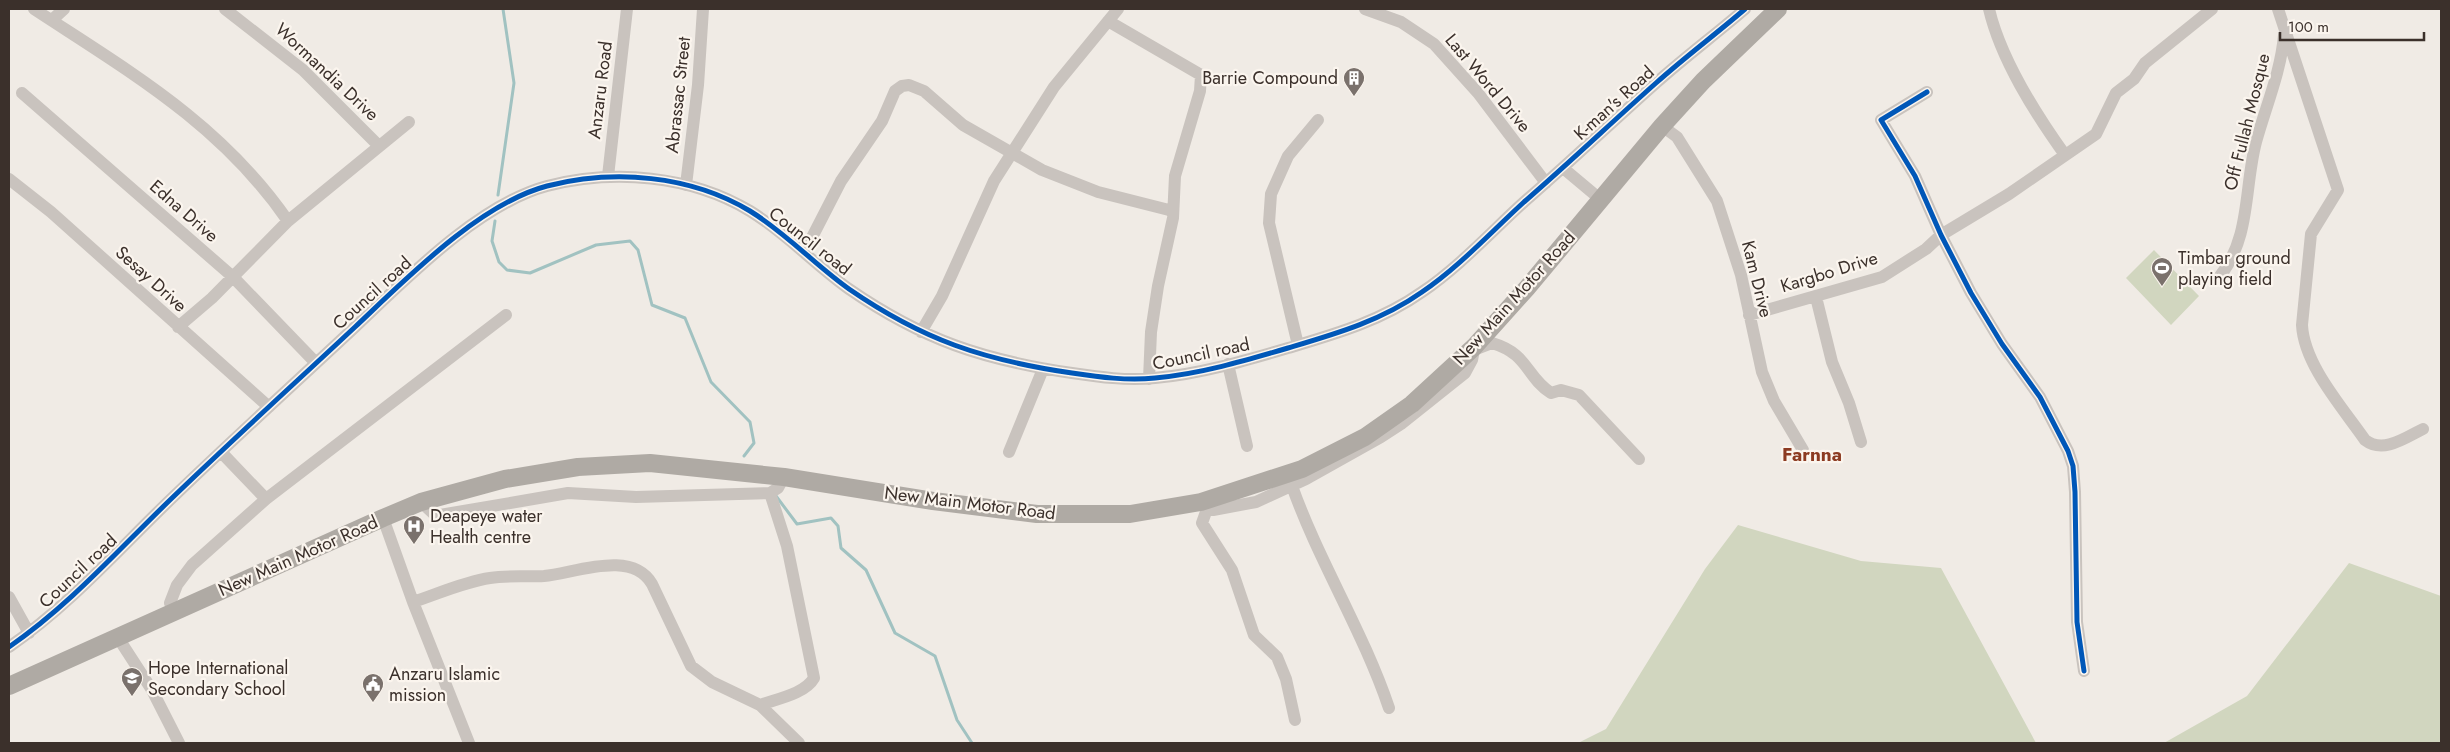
<svg xmlns="http://www.w3.org/2000/svg" width="2450" height="752" viewBox="0 0 2450 752" font-family="Jost,sans-serif">
  <rect width="100%" height="100%" fill="#f0ebe5"/>
  <path fill="#d1d6bf" d="M 2154,250 L 2199,296 L 2171,325 L 2126,278 Z
    M 1738,525 L 1861,561 L 1941,568 L 2036,743 L 1578,743 L 1606,729 L 1705,569 Z
    M 2349,563 L 2441,596 L 2441,743 L 2164,743 L 2247,696 Z"/>
  <g fill="none" stroke-linecap="round" stroke-linejoin="round">
    <path stroke="#a1c2c1" stroke-width="3" d="M 498,195 L 514,83 L 503,9
      M 495,221 L 492,241 L 499,262 L 507,270 L 530,273 L 596,245 L 630,241 L 638,250 L 652,305 L 685,318 L 711,382 L 750,422 L 754,443 L 744,456
      M 776,496 L 797,524 L 831,518 L 838,526 L 841,548 L 866,570 L 895,633 L 935,656 L 957,720 L 972,743"/>
    <path stroke="#c9c3be" stroke-width="12" d="M 34,9 C 130,72 221,124 288,221
      M 225,9 L 303,70 L 379,146
      M 1365,9 L 1401,22 L 1434,44 L 1478,93 L 1546,183
      M 1989,9 C 2001,60 2035,113 2065,155
      M 2278,9 L 2338,190 L 2311,234 L 2302,325 C 2304,365 2343,408 2365,440 C 2383,454 2405,438 2423,429
      M 52,20 L 64,9
      M 1108,21 L 1201,75 L 1200,91 L 1175,176 L 1173,218 L 1158,286 L 1151,332 L 1149,379
      M 1927,92 L 1881,120 L 1915,176 L 1941,235 L 1971,293 L 2002,344 L 2040,397 L 2068,451 L 2073,466 L 2075,492 L 2077,622 L 2084,671
      M 22,93 L 233,277 L 316,363
      M 1662,126 L 1677,137 L 1717,201 L 1741,275 L 1762,372 L 1774,401 L 1803,450
      M 1563,168 L 1594,194
      M 608,176 L 627,9
      M 9,179 L 51,212 L 269,407
      M 686,185 L 698,85 L 703,9
      M 805,251 L 841,181 L 882,121 L 895,91 L 902,86 L 909,85 L 924,91 L 963,125 L 1042,170 L 1098,192 L 1169,210 L 1173,213
      M 2220,276 C 2251,237 2244,188 2256,142 C 2266,106 2281,71 2284,35
      M 1816,297 L 1832,362 L 1849,403 L 1861,442
      M 1749,315 L 1882,277 L 1926,249 L 1941,235 L 2009,194 L 2096,134 L 2116,93 L 2134,79 L 2145,63 L 2212,9
      M 178,327 L 212,298 L 288,221 L 409,122
      M 921,332 L 942,296 L 994,181 L 1054,87 L 1118,9
      M 1298,345 L 1269,223 L 1271,194 L 1288,156 L 1318,120
      M 1474,348 L 1474,350 L 1492,343 C 1529,354 1525,376 1551,393 L 1561,390 L 1579,395 L 1639,459
      M 1228,364 L 1247,446
      M 221,452 L 266,499
      M 1009,452 L 1043,369
      M 1292,486 C 1319,562 1363,631 1389,708
      M 421,502 L 434,514 L 440,515 L 568,493 L 636,497 L 770,493 L 778,488 L 784,477
      M 1201,502 L 1207,509 L 1213,510 L 1256,502 L 1306,479 L 1381,437 L 1401,424 L 1465,373 L 1472,360 L 1474,350
      M 1207,509 L 1202,523 L 1232,570 L 1254,635 L 1277,657 L 1286,679 L 1295,720
      M 383,518 L 413,602 L 469,743
      M 9,597 L 29,633
      M 413,602 C 438,594 463,582 490,578 C 508,575 526,577 544,576 C 575,573 632,549 652,584 L 691,666 L 712,682 L 760,705 L 799,743
      M 170,603 L 177,585 L 192,565 L 266,499 L 506,315
      M 117,636 L 152,690 L 179,743
      M 9,647 C 70,605 118,550 171,499 C 231,441 294,384 355,327 C 406,279 479,204 547,186 C 614,169 690,175 750,211 C 786,233 815,265 849,289 C 923,340 983,360 1072,373 C 1099,377 1127,381 1155,378 C 1200,374 1244,361 1288,348 C 1335,334 1381,321 1422,292 C 1459,267 1491,232 1524,202 C 1569,163 1612,122 1656,83 C 1685,57 1716,34 1745,9
      M 760,705 C 776,699 805,694 814,678 L 787,546 L 770,493"/>
    <path stroke="#afaaa4" stroke-width="18" d="M 9,686 L 383,518 L 421,502 L 505,479 L 578,467 L 650,463 L 784,477 L 933,501 L 1037,514 L 1130,514 L 1201,502 L 1302,469 L 1365,437 L 1412,404 L 1474,347 L 1527,288 L 1662,126 L 1703,81 L 1778,9"/>
    <g stroke="#fbf5ee" stroke-width="8">
      <path id="cycleway" d="M 1927,92 L 1881,120 L 1915,176 L 1941,235 L 1971,293 L 2002,344 L 2040,397 L 2068,451 L 2073,466 L 2075,492 L 2077,622 L 2084,671
        M 9,647 C 70,605 118,550 171,499 C 231,441 294,384 355,327 C 406,279 479,204 547,186 C 614,169 690,175 750,211 C 786,233 815,265 849,289 C 923,340 983,360 1072,373 C 1099,377 1127,381 1155,378 C 1200,374 1244,361 1288,348 C 1335,334 1381,321 1422,292 C 1459,267 1491,232 1524,202 C 1569,163 1612,122 1656,83 C 1685,57 1716,34 1745,9"/>
    </g>
    <use href="#cycleway" stroke="#0057b8" stroke-width="5"/>
  </g>
  <defs>
    <g id="building-pin" transform="scale(1.125)"><path d="M0 17L-7.5 6A9.5 9.5 0 1 1 7.5 6Z" fill="#7a716c" stroke="#fbf5ee"/><path d="M-4-6H4V6H1V3H-1V6H-4ZM-2.5-4.3h1.7v1.8h-1.7ZM.8-4.3h1.7v1.8H.8ZM-2.5-1h1.7V.8h-1.7ZM.8-1h1.7V.8H.8Z" fill="#fff"/></g>
    <g id="stadium-pin" transform="scale(1.125)"><path d="M0 17L-7.5 6A9.5 9.5 0 1 1 7.5 6Z" fill="#7a716c" stroke="#fbf5ee"/><path d="M0-5a6.5 5 0 1 0 0 10a6.5 5 0 1 0 0-10ZM-3.5-1.8h7v3.6h-7Z" fill="#fff"/></g>
    <g id="hospital-pin" transform="scale(1.125)"><path d="M0 17L-7.5 6A9.5 9.5 0 1 1 7.5 6Z" fill="#7a716c" stroke="#fbf5ee"/><path d="M-5-5h3v3.5h4V-5h3V5h-3V1.5h-4V5h-3Z" fill="#fff"/></g>
    <g id="school-pin" transform="scale(1.125)"><path d="M0 17L-7.5 6A9.5 9.5 0 1 1 7.5 6Z" fill="#7a716c" stroke="#fbf5ee"/><path d="M0-5L7-2L0 1L-7-2ZM-4 1L0 2.5L4 1V4Q0 6-4 4Z" fill="#fff"/></g>
    <g id="civic-pin" transform="scale(1.125)"><path d="M0 17L-7.5 6A9.5 9.5 0 1 1 7.5 6Z" fill="#7a716c" stroke="#fbf5ee"/><path d="M-.6-6.5H3V-4.5H.6V-3L4-1V1h2V6H-6V1h2V-1L-.6-3ZM-1.2 2.5V6h2.4V2.5Z" fill="#fff"/></g>
  </defs>
  <g fill-rule="evenodd">
    <use href="#building-pin" x="1354" y="78"/>
    <use href="#stadium-pin" x="2162" y="268"/>
    <use href="#hospital-pin" x="414" y="526"/>
    <use href="#school-pin" x="132" y="678"/>
    <use href="#civic-pin" x="373" y="684"/>
  </g>
  <g text-anchor="middle" stroke-width="4.5" stroke-linejoin="round" paint-order="stroke">
    <g font-size="18" fill="#3b302b" stroke="#fbf5ee">
      <text transform="translate(327 72) rotate(43)" y="6">Wormandia Drive</text>
      <text transform="translate(1488 83) rotate(50)" y="6">Last Word Drive</text>
      <text transform="translate(600 90) rotate(-83)" y="6">Anzaru Road</text>
      <text transform="translate(678 95) rotate(-84)" y="6">Abrassac Street</text>
      <text transform="translate(1614 103) rotate(-42)" y="6">K-man's Road</text>
      <text transform="translate(2247 122) rotate(-76)" y="6">Off Fullah Mosque</text>
      <text transform="translate(184 211) rotate(41)" y="6">Edna Drive</text>
      <text transform="translate(810 241) rotate(38)" y="6">Council road</text>
      <text transform="translate(1829 272) rotate(-17)" y="6">Kargbo Drive</text>
      <text transform="translate(151 279) rotate(42)" y="6">Sesay Drive</text>
      <text transform="translate(1757 279) rotate(76)" y="6">Kam Drive</text>
      <text transform="translate(372 293) rotate(-42)" y="6">Council road</text>
      <text transform="translate(1514 298) rotate(-48)" y="6">New Main Motor Road</text>
      <text transform="translate(1201 354) rotate(-12)" y="6">Council road</text>
      <text transform="translate(970 503) rotate(7)" y="6">New Main Motor Road</text>
      <text transform="translate(298 556) rotate(-24)" y="6">New Main Motor Road</text>
      <text transform="translate(78 571) rotate(-43)" y="6">Council road</text>
    </g>
    <g font-size="18" fill="#3b302b" stroke="#fbf5ee" text-anchor="start">
      <text x="1338" y="84" text-anchor="end">Barrie Compound</text>
      <text x="2178" y="264">Timbar ground<tspan x="2178" dy="21">playing field</tspan></text>
      <text x="430" y="522">Deapeye water<tspan x="430" dy="21">Health centre</tspan></text>
      <text x="148" y="674">Hope International<tspan x="148" dy="21">Secondary School</tspan></text>
      <text x="389" y="680">Anzaru Islamic<tspan x="389" dy="21">mission</tspan></text>
    </g>
    <g font-size="19" font-weight="bold" fill="#8c3b22" stroke="#fbf5ee">
      <text x="1812" y="461">Farnna</text>
    </g>
  </g>
  <rect width="2450" height="752" fill="none" stroke="#3b302b" stroke-width="20"/>
  <path d="M2280 32v8h144v-8" fill="none" stroke="#3b302b" stroke-width="2.5"/>
  <text x="2288" y="32" font-size="15" fill="#3b302b" stroke="#fbf5ee" stroke-width="4" paint-order="stroke">100 m</text>
</svg>
